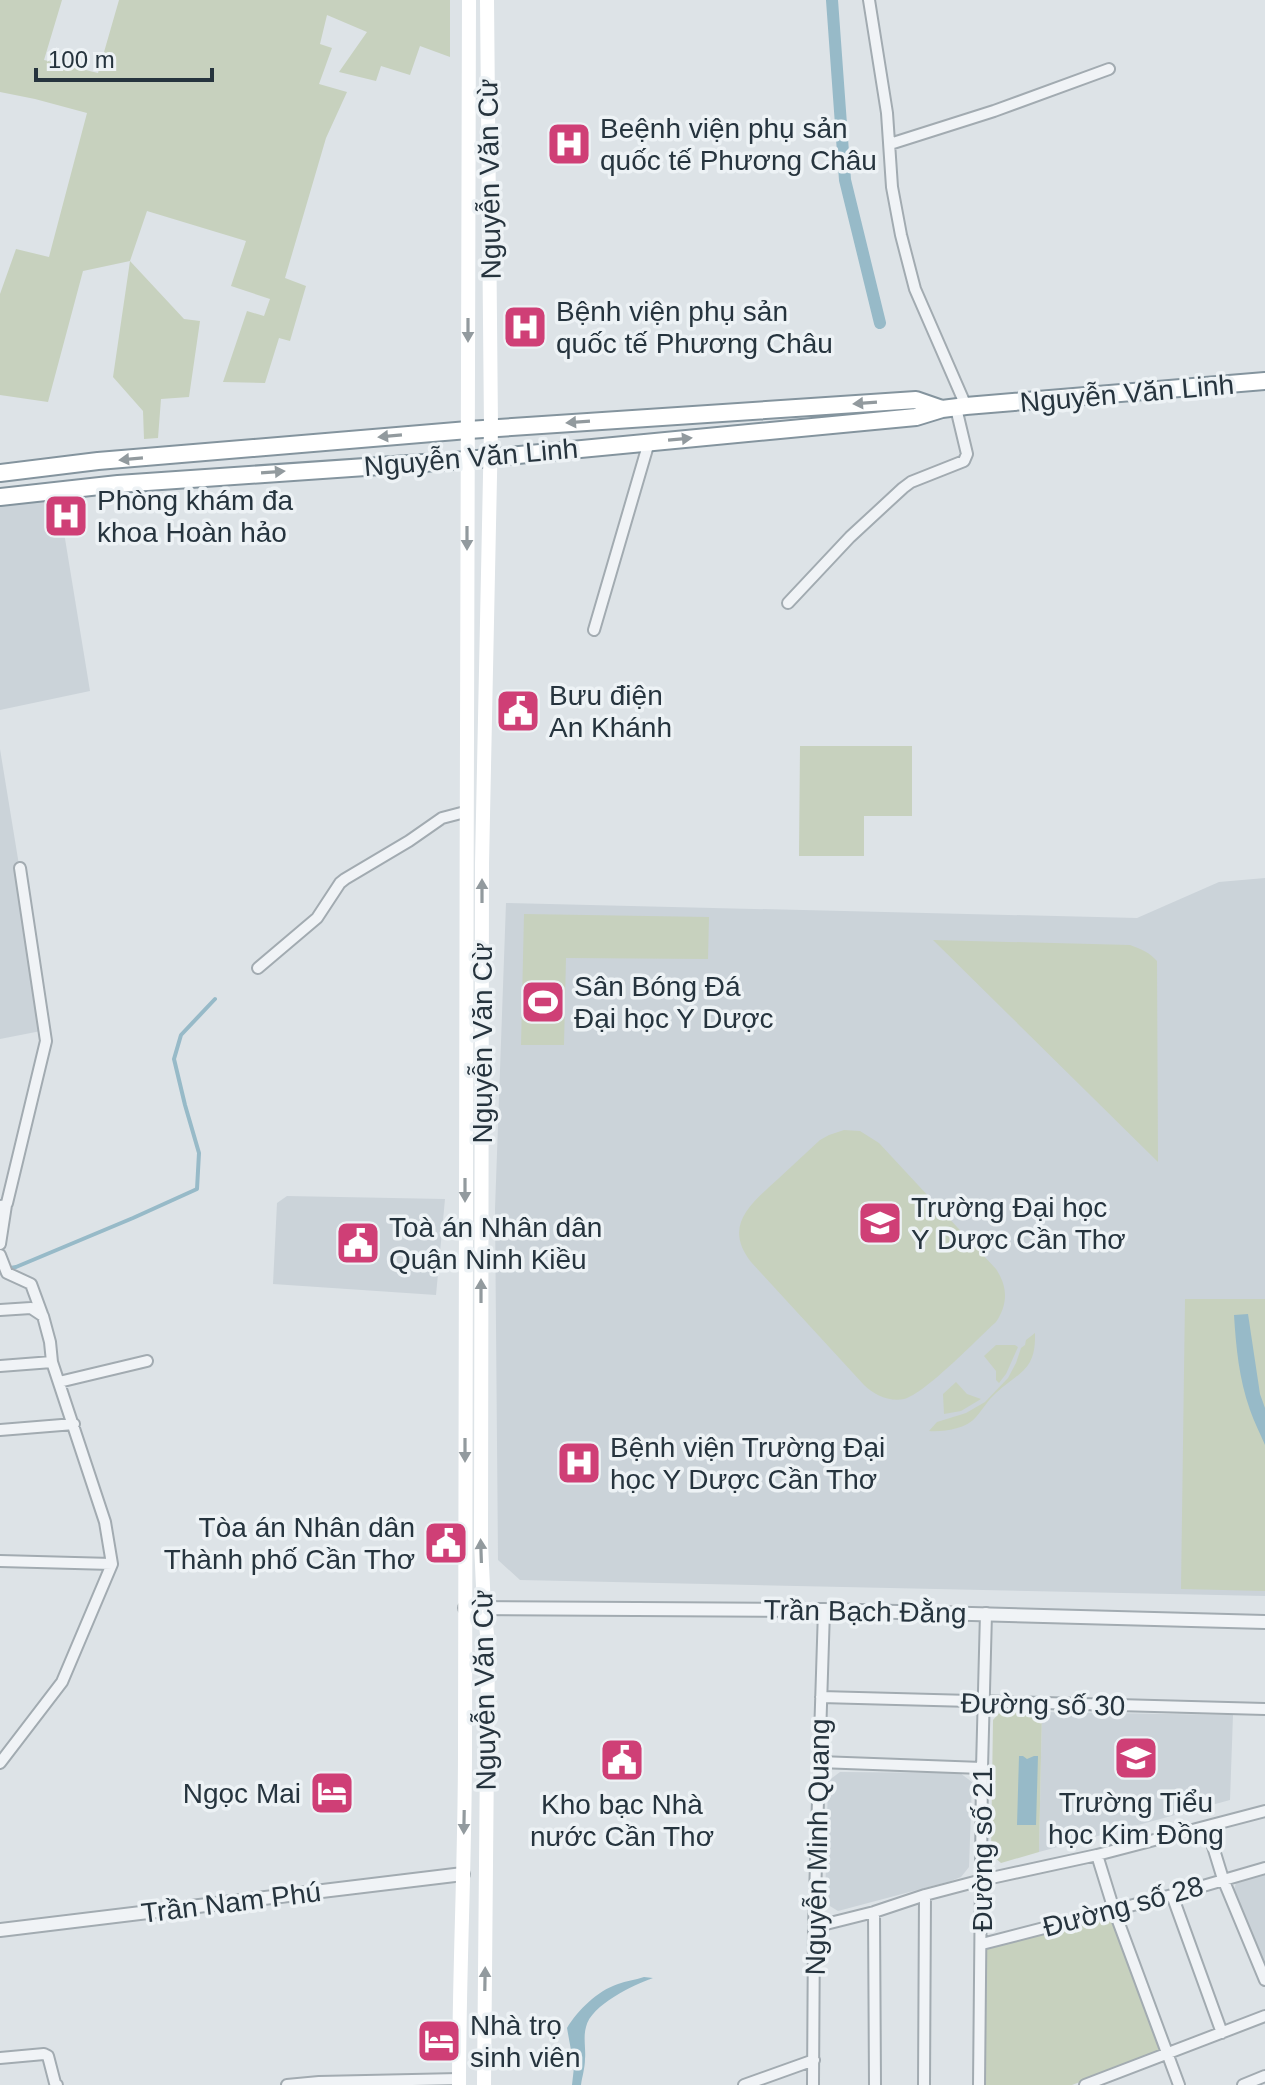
<svg xmlns="http://www.w3.org/2000/svg" width="1265" height="2085" viewBox="0 0 1265 2085" font-family="Arial,sans-serif">
  <rect width="100%" height="100%" fill="#dde3e7"/>
  <path fill="#cbd3d9" d="M 58,496 L 90,691 L 0,710 L 0,505 Z
    M 0,749 L 46,1030 L 0,1039 Z
    M 1265,878 L 1265,1596 L 520,1580 L 498,1560 L 495,1209 L 506,903 L 1137,918 L 1219,882 Z
    M 287,1196 L 445,1199 L 436,1295 L 273,1284 L 277,1203 Z
    M 1042,1712 L 1233,1715 L 1230,1800 L 1039,1852 Z
    M 840,1772 L 960,1773 L 972,1782 L 969,1867 L 961,1877 L 951,1881 L 838,1911 L 825,1903 L 828,1781 Z
    M 1265,1871 L 1265,1970 L 1233,1892 L 1237,1880 Z"/>
  <path fill="#c7d1be" d="M 0,0 L 62,0 L 44,60 L 98,73 L 119,0 L 450,0 L 450,57 L 420,46 L 410,75 L 381,66 L 376,81 L 339,72 L 367,32 L 327,15 L 320,44 L 332,48 L 319,84 L 347,92 L 326,138 L 285,278 L 306,286 L 290,341 L 279,338 L 265,383 L 223,382 L 247,311 L 264,316 L 270,299 L 231,286 L 246,241 L 147,211 L 130,261 L 184,319 L 200,321 L 189,397 L 161,399 L 158,438 L 144,439 L 143,411 L 113,377 L 130,261 L 83,271 L 48,402 L 0,395 L 0,294 L 16,249 L 49,257 L 87,113 L 35,99 L 0,92 Z
    M 800,746 L 912,746 L 912,816 L 864,816 L 864,856 L 799,856 Z
    M 524,914 L 709,917 L 708,959 L 566,958 L 564,1045 L 521,1045 Z
    M 933,940 L 1130,945 C 1141,949 1149,952 1157,961 L 1158,1162 Z
    M 844,1130 L 860,1131 L 879,1143 L 996,1269 C 1008,1287 1008,1304 996,1322 C 977,1339 925,1394 904,1399 C 889,1402 874,1395 864,1385 L 751,1262 C 722,1225 752,1203 778,1179 C 792,1166 806,1153 820,1140 L 829,1135 Z
    M 1185,1299 L 1265,1299 L 1265,1591 L 1181,1589 Z
    M 1035,1333 C 1036,1371 1020,1371 996,1393 C 987,1401 984,1408 976,1417 C 966,1429 944,1432 929,1431 L 937,1422 L 966,1413 L 985,1402 L 1008,1378 L 1016,1363 L 1021,1348 L 1025,1345 L 1026,1340 Z
    M 996,1345 L 1015,1345 L 1018,1347 L 1006,1374 L 999,1383 L 996,1380 L 996,1371 L 984,1356 Z
    M 956,1382 L 967,1394 L 981,1399 L 961,1411 L 944,1414 L 943,1394 Z
    M 1001,1711 L 1042,1712 L 1039,1852 L 1001,1863 L 991,1854 L 993,1720 Z
    M 1105,1917 L 1110,1918 L 1115,1928 L 1158,2039 L 1160,2046 L 1158,2052 L 1072,2085 L 979,2085 L 984,1952 L 990,1946 Z"/>
  <path fill="#97bac8" d="M 1248,1314 L 1260,1394 L 1265,1408 L 1265,1445 C 1260,1433 1254,1422 1250,1410 C 1239,1379 1236,1347 1234,1315 Z
    M 1019,1756 L 1023,1756 L 1027,1759 L 1034,1756 L 1038,1756 L 1036,1825 L 1017,1825 Z
    M 644,1977 L 653,1978 C 633,1985 591,2005 586,2027 C 583,2037 586,2049 585,2059 C 585,2068 582,2077 581,2085 L 572,2085 L 574,2067 L 567,2028 C 578,2010 597,1991 618,1984 C 626,1981 635,1980 644,1977 Z"/>
  <g fill="none" stroke-linecap="round" stroke-linejoin="round">
    <path stroke="#97bac8" stroke-width="4" d="M 0,1270 L 16,1267 L 133,1218 L 197,1189 L 199,1153 L 185,1105 L 174,1059 L 181,1035 L 215,999"/>
    <path stroke="#97bac8" stroke-width="12" d="M 832,0 L 845,180 L 880,323"/>
    <g stroke="#a2abb1" stroke-width="14">
      <path id="minor" d="M 869,0 L 887,113 L 892,187 L 901,235 L 915,289 L 966,406
        M 890,144 L 994,111 L 1109,69
        M 788,603 L 850,537 L 903,488 L 911,482 L 964,461 L 967,454 L 956,408
        M 594,630 L 649,442
        M 258,968 L 317,918 L 340,883 L 345,879 L 409,841 L 442,818 L 465,812
        M 0,1206 L 6,1205 L 7,1203 L 46,1041 L 20,868
        M 0,1244 L 6,1205
        M 0,1255 L 7,1273 L 31,1284 L 42,1314
        M 0,1310 L 31,1308 L 43,1316 L 50,1342 L 52,1362 L 105,1522 L 112,1564
        M 0,1366 L 52,1362
        M 59,1382 L 147,1361
        M 0,1430 L 74,1424
        M 0,1561 L 112,1564 L 62,1682 L 0,1763
        M 821,1697 L 1265,1709
        M 819,1762 L 982,1768
        M 1207,1827 L 1223,1879 L 1265,1980
        M 1097,1855 L 1114,1910 L 1179,2085
        M 1172,1895 L 1222,2033
        M 874,1912 L 875,2085
        M 814,1927 L 874,1912 L 925,1895 L 982,1880 L 1097,1855 L 1265,1811
        M 982,1944 L 1172,1895 L 1265,1868
        M 0,2058 L 44,2054 L 48,2056 L 55,2083 L 57,2085
        M 287,2085 L 319,2082 L 459,2079
        M 744,2085 L 814,2060
        M 813,2085 L 814,1927 L 824,1610
        M 924,2085 L 925,1895
        M 979,2085 L 982,1768 L 986,1613
        M 1085,2085 L 1265,2016
        M 1243,2085 L 1265,2076"/>
    </g>
    <g stroke="#a2abb1" stroke-width="16">
      <path id="tertiary" d="M 465,1608 L 824,1610 L 1265,1622
        M 0,1930 L 463,1874"/>
    </g>
    <g stroke="#84949e" stroke-width="20">
      <path id="trunk" d="M 0,473 L 98,461 L 468,430 L 916,400 L 942,409
        M 0,497 L 118,484 L 467,460 L 916,417 L 942,409 L 966,406 L 1265,381"/>
    </g>
    <use href="#minor" stroke="#f0f3f6" stroke-width="10"/>
    <use href="#tertiary" stroke="#f0f3f6" stroke-width="12"/>
    <path stroke="#fff" stroke-width="14" d="M 459,2085 C 459,1973 465,1862 465,1750 C 466,1167 467,583 469,0
      M 484,2085 L 488,1643 L 484,1608 L 481,1544 L 482,864 L 491,428 L 487,0"/>
    <use href="#trunk" stroke="#fff" stroke-width="16"/>
  </g>
  <defs><path id="oneway-solid" d="M-6-.8H1V-3.2L6.5 0L1 3.2V.8H-6Z" transform="scale(2)"/></defs>
  <g fill="#929a9e">
    <use href="#oneway-solid" transform="translate(468 330) rotate(90)"/>
    <use href="#oneway-solid" transform="translate(865 403) rotate(176)"/>
    <use href="#oneway-solid" transform="translate(578 422) rotate(176)"/>
    <use href="#oneway-solid" transform="translate(390 436) rotate(175)"/>
    <use href="#oneway-solid" transform="translate(680 439) rotate(-5)"/>
    <use href="#oneway-solid" transform="translate(131 459) rotate(175)"/>
    <use href="#oneway-solid" transform="translate(273 472) rotate(-4)"/>
    <use href="#oneway-solid" transform="translate(467 538) rotate(90)"/>
    <use href="#oneway-solid" transform="translate(482 891) rotate(-90)"/>
    <use href="#oneway-solid" transform="translate(465 1190) rotate(90)"/>
    <use href="#oneway-solid" transform="translate(481 1291) rotate(-90)"/>
    <use href="#oneway-solid" transform="translate(465 1450) rotate(90)"/>
    <use href="#oneway-solid" transform="translate(481 1551) rotate(-92)"/>
    <use href="#oneway-solid" transform="translate(464 1822) rotate(91)"/>
    <use href="#oneway-solid" transform="translate(485 1979) rotate(-89)"/>
  </g>
  <defs>
    <g id="hospital-square" transform="scale(2.3)"><rect x="-9" y="-9" width="18" height="18" rx="4" fill="#cf3f76" stroke="#edf2f5"/><path d="M-5-5h3v3.5h4V-5h3V5h-3V1.5h-4V5h-3Z" fill="#fff"/></g>
    <g id="civic-square" transform="scale(2.3)"><rect x="-9" y="-9" width="18" height="18" rx="4" fill="#cf3f76" stroke="#edf2f5"/><path d="M-.6-6.5H3V-4.5H.6V-3L4-1V1h2V6H-6V1h2V-1L-.6-3ZM-1.2 2.5V6h2.4V2.5Z" fill="#fff"/></g>
    <g id="stadium-square" transform="scale(2.3)"><rect x="-9" y="-9" width="18" height="18" rx="4" fill="#cf3f76" stroke="#edf2f5"/><path d="M0-5a6.5 5 0 1 0 0 10a6.5 5 0 1 0 0-10ZM-3.5-1.8h7v3.6h-7Z" fill="#fff"/></g>
    <g id="university-square" transform="scale(2.3)"><rect x="-9" y="-9" width="18" height="18" rx="4" fill="#cf3f76" stroke="#edf2f5"/><path d="M0-5L7-2L0 1L-7-2ZM-4 1L0 2.5L4 1V4Q0 6-4 4Z" fill="#fff"/></g>
    <g id="school-square" transform="scale(2.3)"><rect x="-9" y="-9" width="18" height="18" rx="4" fill="#cf3f76" stroke="#edf2f5"/><path d="M0-5L7-2L0 1L-7-2ZM-4 1L0 2.5L4 1V4Q0 6-4 4Z" fill="#fff"/></g>
    <g id="hotel-square" transform="scale(2.3)"><rect x="-9" y="-9" width="18" height="18" rx="4" fill="#cf3f76" stroke="#edf2f5"/><path d="M-6-4.5h1.5V1H6V5H4.5V3h-9V5H-6ZM-4 0a1.8 1.8 0 1 1 3.6 0ZM.5 0V-2.5h3Q6-2.5 6 0Z" fill="#fff"/></g>
  </defs>
  <g fill-rule="evenodd">
    <use href="#hospital-square" x="569" y="144"/>
    <use href="#hospital-square" x="525" y="327"/>
    <use href="#hospital-square" x="66" y="516"/>
    <use href="#civic-square" x="518" y="711"/>
    <use href="#stadium-square" x="543" y="1002"/>
    <use href="#university-square" x="880" y="1223"/>
    <use href="#civic-square" x="358" y="1243"/>
    <use href="#hospital-square" x="579" y="1463"/>
    <use href="#civic-square" x="446" y="1543"/>
    <use href="#school-square" x="1136" y="1758"/>
    <use href="#civic-square" x="622" y="1760"/>
    <use href="#hotel-square" x="332" y="1793"/>
    <use href="#hotel-square" x="439" y="2041"/>
  </g>
  <g text-anchor="middle" stroke-width="7" stroke-linejoin="round" paint-order="stroke">
    <g font-size="28" fill="#26343e" stroke="#edf2f5" text-anchor="start">
      <text x="600" y="138">Beệnh viện phụ sản<tspan x="600" dy="32">quốc tế Phương Châu</tspan></text>
      <text x="556" y="321">Bệnh viện phụ sản<tspan x="556" dy="32">quốc tế Phương Châu</tspan></text>
      <text x="97" y="510">Phòng khám đa<tspan x="97" dy="32">khoa Hoàn hảo</tspan></text>
      <text x="549" y="705">Bưu điện<tspan x="549" dy="32">An Khánh</tspan></text>
      <text x="574" y="996">Sân Bóng Đá<tspan x="574" dy="32">Đại học Y Dược</tspan></text>
      <text x="911" y="1217">Trường Đại học<tspan x="911" dy="32">Y Dược Cần Thơ</tspan></text>
      <text x="389" y="1237">Toà án Nhân dân<tspan x="389" dy="32">Quận Ninh Kiều</tspan></text>
      <text x="610" y="1457">Bệnh viện Trường Đại<tspan x="610" dy="32">học Y Dược Cần Thơ</tspan></text>
      <text x="415" y="1537" text-anchor="end">Tòa án Nhân dân<tspan x="415" dy="32">Thành phố Cần Thơ</tspan></text>
      <text x="301" y="1803" text-anchor="end">Ngọc Mai</text>
      <text x="1136" y="1812" text-anchor="middle">Trường Tiểu<tspan x="1136" dy="32">học Kim Đồng</tspan></text>
      <text x="622" y="1814" text-anchor="middle">Kho bạc Nhà<tspan x="622" dy="32">nước Cần Thơ</tspan></text>
      <text x="470" y="2035">Nhà trọ<tspan x="470" dy="32">sinh viên</tspan></text>
    </g>
    <g font-size="28" fill="#26343e" stroke="#edf2f5">
      <text transform="translate(489 179) rotate(-91)" y="10">Nguyễn Văn Cừ</text>
      <text transform="translate(1127 393) rotate(-5)" y="10">Nguyễn Văn Linh</text>
      <text transform="translate(471 457) rotate(-5)" y="10">Nguyễn Văn Linh</text>
      <text transform="translate(482 1043) rotate(-90)" y="10">Nguyễn Văn Cừ</text>
      <text transform="translate(865 1611) rotate(1)" y="10">Trần Bạch Đằng</text>
      <text transform="translate(484 1690) rotate(-91)" y="10">Nguyễn Văn Cừ</text>
      <text transform="translate(1043 1704) rotate(1)" y="10">Đường số 30</text>
      <text transform="translate(817 1847) rotate(-89)" y="10">Nguyễn Minh Quang</text>
      <text transform="translate(982 1849) rotate(-90)" y="10">Đường số 21</text>
      <text transform="translate(231 1902) rotate(-7)" y="10">Trần Nam Phú</text>
      <text transform="translate(1123 1906) rotate(-15)" y="10">Đường số 28</text>
    </g>
  </g>
  <path d="M36 68v12h176v-12" fill="none" stroke="#26343e" stroke-width="4"/>
  <text x="48" y="68" font-size="24" fill="#26343e" stroke="#edf2f5" stroke-width="6" paint-order="stroke">100 m</text>
</svg>
